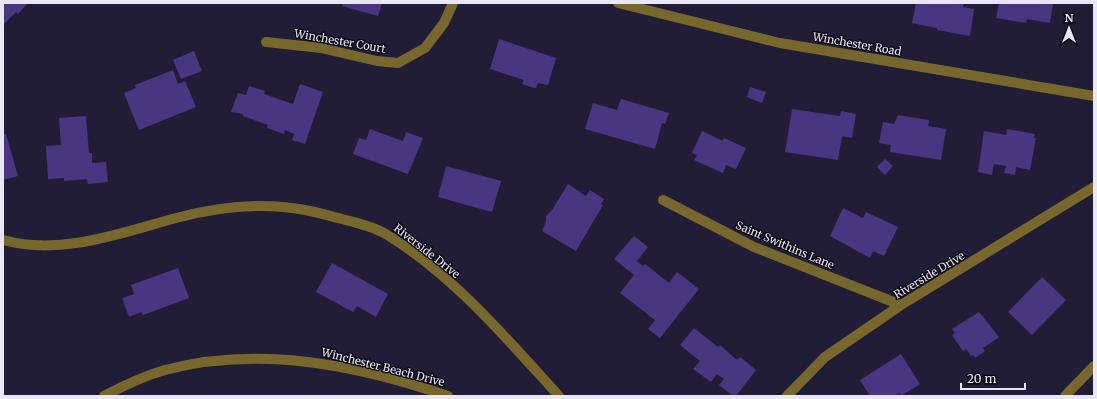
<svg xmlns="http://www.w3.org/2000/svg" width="1097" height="399" viewBox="0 0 1097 399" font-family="Merriweather,serif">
  <rect width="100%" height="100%" fill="#221d37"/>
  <path fill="#483681" d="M 3,3 L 28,3 L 18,14 L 16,12 L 3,25 Z
    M 343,3 L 382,3 L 378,16 L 342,6 Z
    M 916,3 L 964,3 L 963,7 L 974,9 L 970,36 L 937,30 L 937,28 L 912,23 Z
    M 999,3 L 1053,3 L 1050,23 L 1027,19 L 1026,23 L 996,18 Z
    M 499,39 L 556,58 L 548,85 L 538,83 L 536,88 L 534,88 L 522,84 L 524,80 L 490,69 Z
    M 194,51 L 202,71 L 181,79 L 173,60 Z
    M 173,70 L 178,84 L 185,81 L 196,107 L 139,130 L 124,93 L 136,88 L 135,85 Z
    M 300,84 L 323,92 L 305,144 L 292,140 L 294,134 L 285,130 L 284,134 L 267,128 L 268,125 L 243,116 L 243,114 L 231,112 L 238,93 L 246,95 L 249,86 L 265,91 L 264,94 L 293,104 Z
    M 750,87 L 766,92 L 762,103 L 747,97 Z
    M 621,99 L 669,113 L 665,124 L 662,123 L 655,149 L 585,129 L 593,103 L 617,110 Z
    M 792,109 L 840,116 L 841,111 L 856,114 L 852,138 L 842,136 L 838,160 L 785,152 Z
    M 898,115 L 929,120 L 928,126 L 946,129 L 941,160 L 890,152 L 891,145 L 879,143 L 883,122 L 894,124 Z
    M 86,116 L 89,153 L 92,153 L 92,163 L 106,162 L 108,182 L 88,184 L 87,179 L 64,181 L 64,178 L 48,179 L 46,146 L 61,145 L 59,118 Z
    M 370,129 L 403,141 L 406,132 L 423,138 L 408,174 L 353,154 L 359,138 L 366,140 Z
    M 1007,129 L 1035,134 L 1034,138 L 1036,138 L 1030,170 L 1016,167 L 1015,175 L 1004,173 L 1006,166 L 994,164 L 992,175 L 978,172 L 984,131 L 1006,135 Z
    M 702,131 L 723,141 L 724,138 L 746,148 L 736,169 L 726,165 L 723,173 L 694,160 L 697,155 L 692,153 Z
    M 3,134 L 6,134 L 18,176 L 3,180 Z
    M 885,159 L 893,166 L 885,175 L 877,167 Z
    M 446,166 L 501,181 L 492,212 L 438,197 Z
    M 568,184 L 586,196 L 590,190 L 604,199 L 601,204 L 603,205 L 576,251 L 542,231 L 546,221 L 546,216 L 552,210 Z
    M 843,208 L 863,218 L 866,212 L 898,227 L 884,256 L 873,251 L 870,258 L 830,236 Z
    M 634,236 L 648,247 L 637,261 L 639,263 L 643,266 L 645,264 L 669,283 L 677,272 L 699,289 L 660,338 L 648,329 L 655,320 L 620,293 L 634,275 L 614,259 Z
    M 332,263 L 388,294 L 376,317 L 357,306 L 353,312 L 316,292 Z
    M 178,268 L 189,298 L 143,315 L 141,312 L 129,317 L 122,298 L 134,294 L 131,285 Z
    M 1042,277 L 1066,300 L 1032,335 L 1008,312 Z
    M 979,312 L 999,337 L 983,348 L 985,351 L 975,358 L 973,355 L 971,356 L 966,349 L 963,351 L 952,335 L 955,333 L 952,329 Z
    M 694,328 L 718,347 L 720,345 L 737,360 L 740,357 L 756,370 L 736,396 L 733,396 L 719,385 L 724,379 L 717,374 L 711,382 L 693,369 L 700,361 L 680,345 Z
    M 901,354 L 920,384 L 901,396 L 900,393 L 895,396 L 870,396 L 860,380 Z"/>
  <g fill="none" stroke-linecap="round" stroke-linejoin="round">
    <path stroke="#78672c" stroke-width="10" d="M 618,3 L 780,43 L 1094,96
      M 266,42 L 321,48 L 377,61 L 398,63 L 425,48 L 444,23 L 453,3
      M 663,200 L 754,247 L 901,305
      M 3,240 C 61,256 121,233 176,218 C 217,207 263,202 305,210 C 317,212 330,216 342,219 C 357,223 376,227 389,236 C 454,276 508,340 559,396
      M 104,396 C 123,386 144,376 165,370 C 259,345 357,365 448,396
      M 787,396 L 825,357 L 901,305 L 1094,187
      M 1065,396 L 1094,366"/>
  </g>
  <g text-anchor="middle" stroke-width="3" stroke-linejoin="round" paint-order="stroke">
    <g font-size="11" fill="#e8e6f7" stroke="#0b0914">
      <text transform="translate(340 41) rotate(10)" y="4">Winchester Court</text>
      <text transform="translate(857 44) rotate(10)" y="4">Winchester Road</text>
      <text transform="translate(785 245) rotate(23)" y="4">Saint Swithins Lane</text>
      <text transform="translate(427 251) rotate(38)" y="4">Riverside Drive</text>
      <text transform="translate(929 275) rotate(-31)" y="4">Riverside Drive</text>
      <text transform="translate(383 367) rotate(14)" y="4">Winchester Beach Drive</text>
    </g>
  </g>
  <rect width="1097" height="399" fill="none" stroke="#e8e6f7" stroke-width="8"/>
  <g transform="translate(1069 28)" stroke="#0b0914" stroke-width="3" paint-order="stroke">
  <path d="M0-3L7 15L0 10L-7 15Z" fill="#e8e6f7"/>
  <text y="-6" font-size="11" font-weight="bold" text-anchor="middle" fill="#e8e6f7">N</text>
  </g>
  <path d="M961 383v6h64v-6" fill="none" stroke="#e8e6f7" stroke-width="2"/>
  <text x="967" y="383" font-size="12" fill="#e8e6f7" stroke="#0b0914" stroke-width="3" paint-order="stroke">20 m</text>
</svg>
